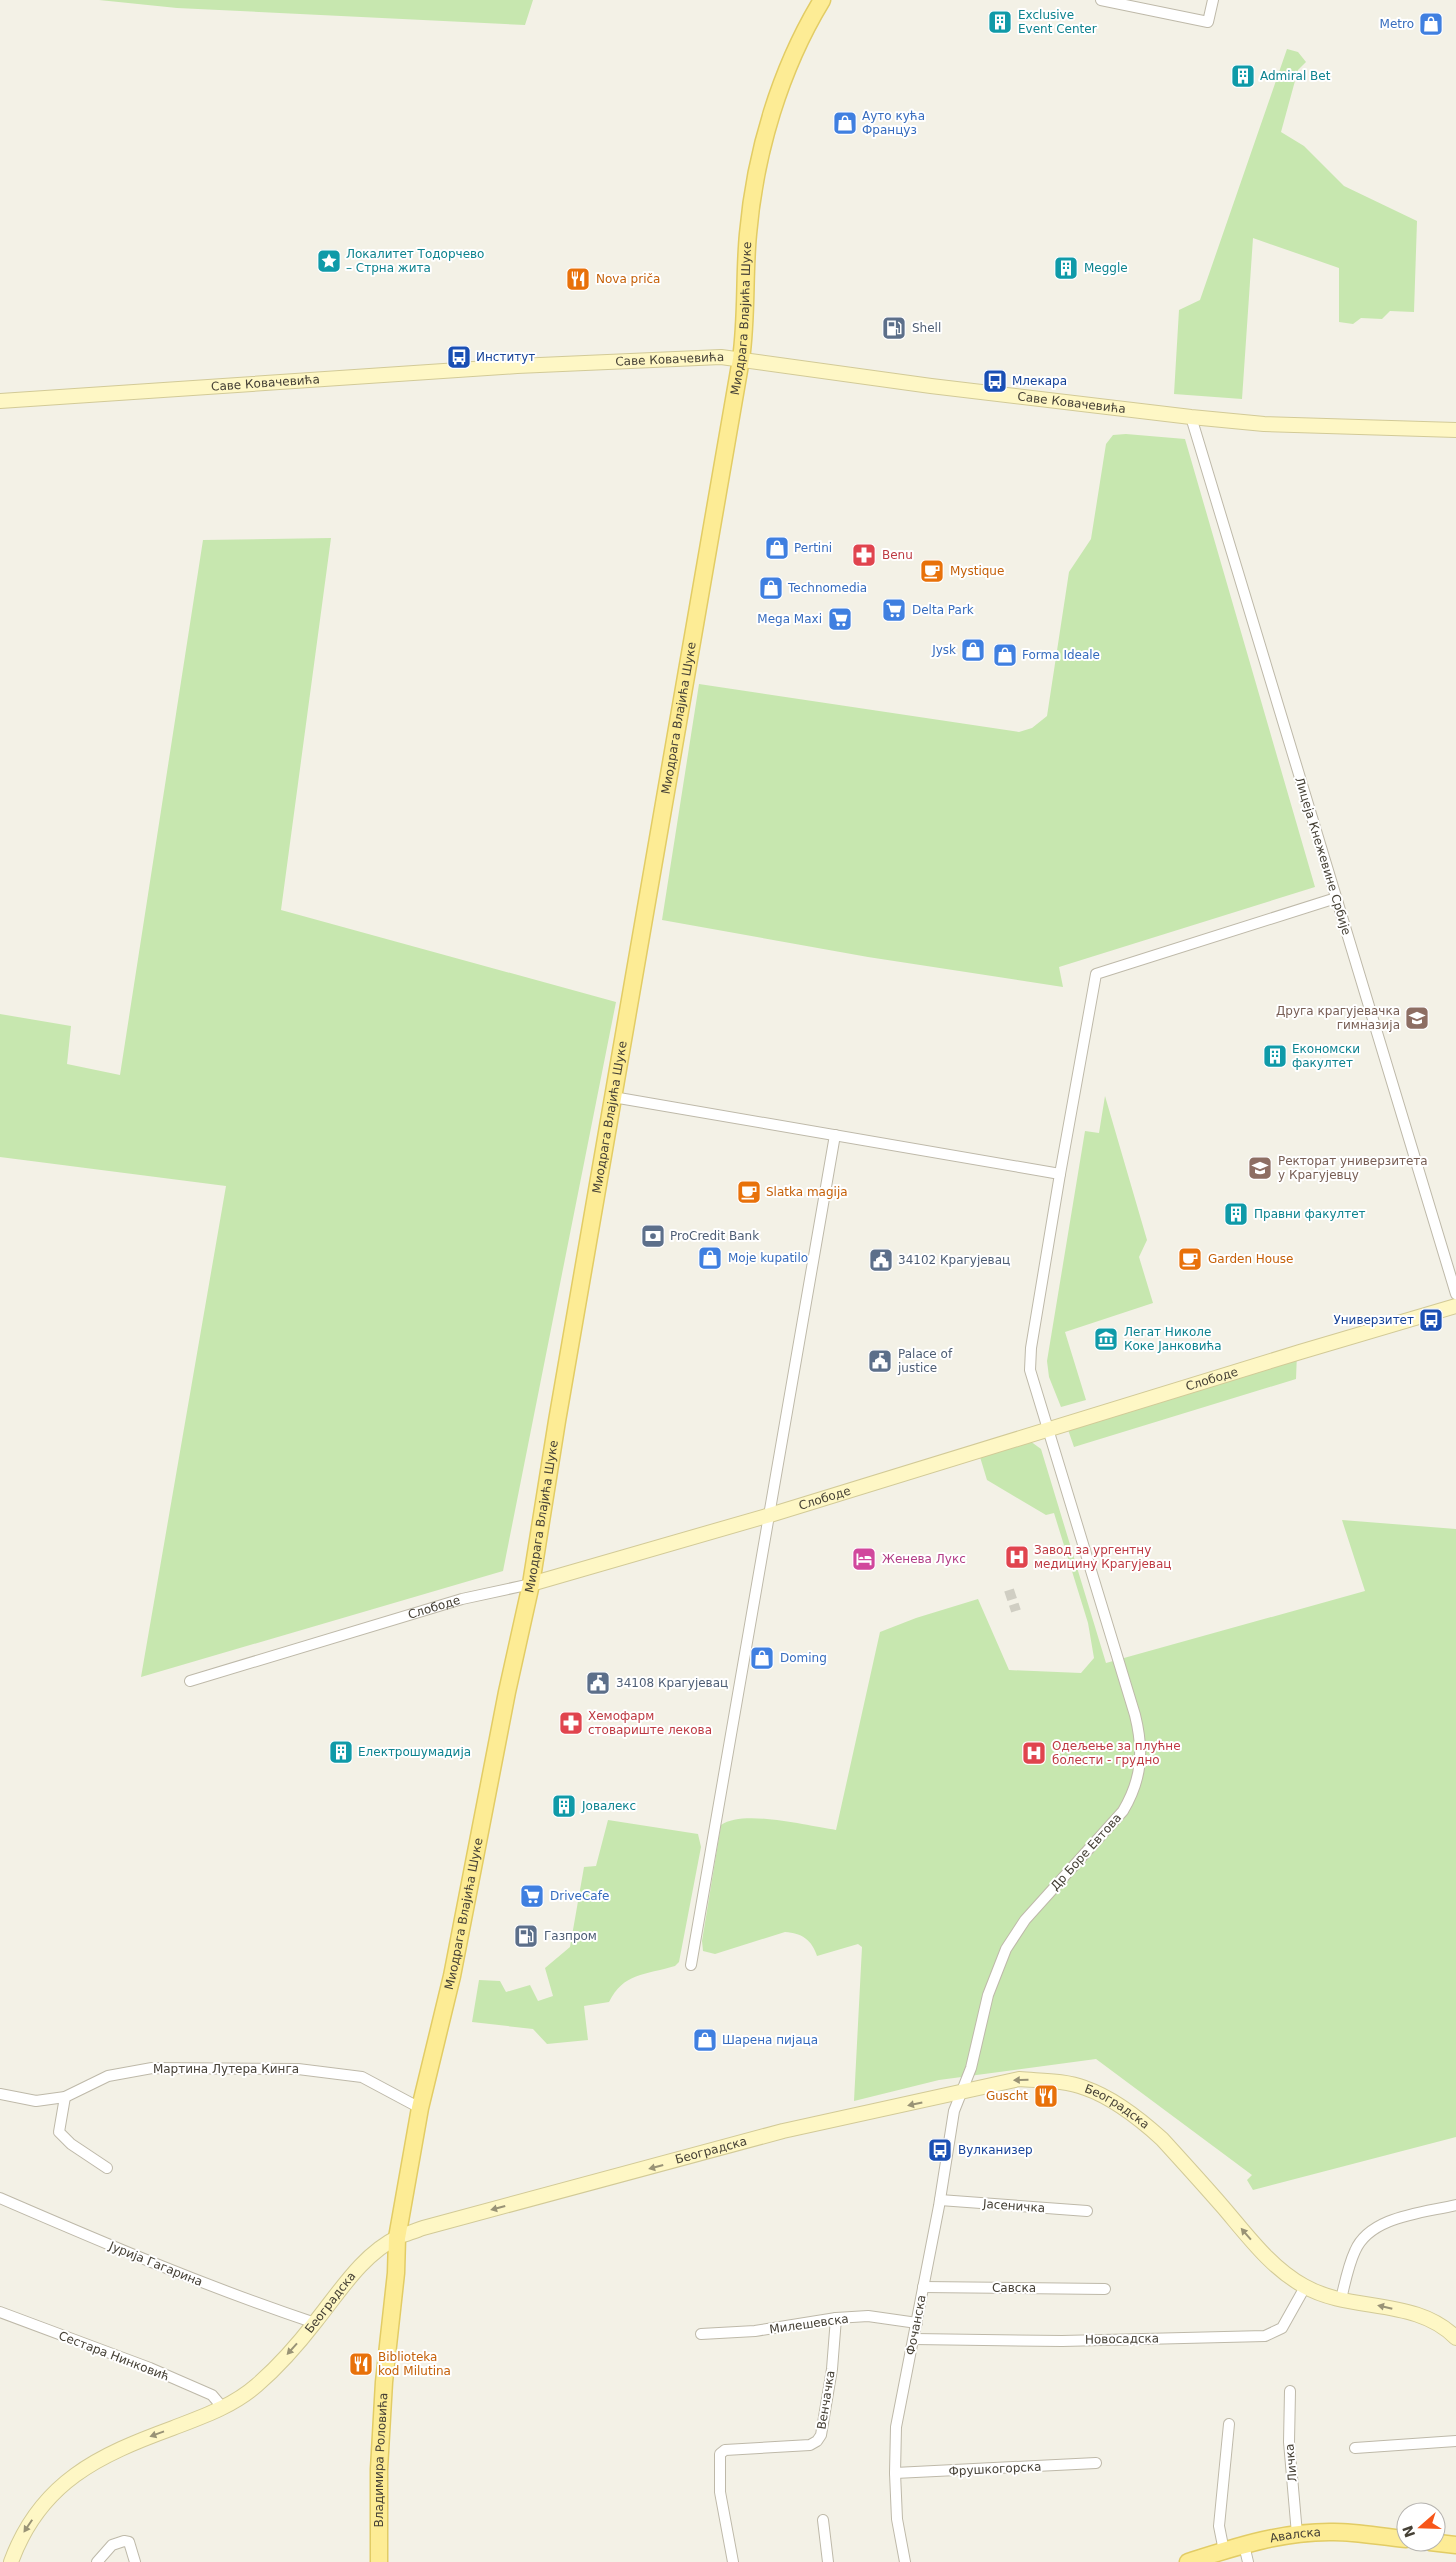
<svg xmlns="http://www.w3.org/2000/svg" width="1456" height="2562" viewBox="0 0 1456 2562" font-family="'DejaVu Sans',sans-serif">
  <rect width="100%" height="100%" fill="#f3f1e6"/>
  <path fill="#c7e7af" d="M 99,0 L 533,0 L 525,25 L 177,8 Z
    M 1287,49 L 1298,52 L 1306,62 L 1298,70 L 1281,132 L 1304,146 L 1344,186 L 1417,221 L 1414,312 L 1390,311 L 1382,319 L 1361,318 L 1353,324 L 1339,322 L 1339,268 L 1253,238 L 1242,399 L 1174,394 L 1179,310 L 1200,300 Z
    M 1126,434 L 1185,439 L 1315,887 L 1059,967 L 1063,987 L 868,957 L 662,920 L 699,684 L 1019,732 L 1032,728 L 1047,716 L 1069,572 L 1091,539 L 1106,444 L 1113,435 Z
    M 331,538 L 281,910 L 616,1002 L 503,1571 L 141,1677 L 226,1186 L 0,1157 L 0,1014 L 71,1026 L 67,1064 L 120,1075 L 203,540 Z
    M 1105,1096 L 1147,1240 L 1139,1257 L 1153,1303 L 1065,1332 L 1086,1400 L 1061,1407 L 1049,1377 L 1047,1361 L 1085,1131 L 1099,1133 Z
    M 1297,1353 L 1296,1379 L 1074,1447 L 1066,1424 Z
    M 1030,1441 L 1041,1449 L 1106,1663 L 1365,1591 L 1342,1520 L 1456,1529 L 1456,2137 L 1253,2190 L 1247,2180 L 1252,2175 L 1096,2059 L 939,2080 L 854,2101 L 862,1947 L 858,1944 L 817,1956 C 812,1940 802,1933 785,1932 L 715,1954 L 703,1951 L 702,1941 L 721,1825 C 744,1809 807,1826 836,1830 L 880,1632 L 916,1618 L 978,1599 L 1009,1670 L 1081,1673 L 1094,1658 L 1088,1623 L 1054,1513 L 1046,1515 L 987,1480 L 980,1457 Z
    M 608,1820 L 698,1834 L 701,1847 L 679,1962 L 675,1966 C 645,1975 623,1973 609,2002 L 584,2006 L 588,2040 L 547,2044 L 533,2029 L 472,2022 L 479,1980 L 500,1981 L 506,1992 L 530,1985 L 538,2001 L 553,1996 L 545,1968 L 570,1947 L 584,1867 L 596,1866 Z"/>
  <g fill="none" stroke-linecap="round" stroke-linejoin="round">
    <path stroke="#d0cec3" stroke-width="10" stroke-dasharray="10 5" stroke-linecap="butt" d="M 1009,1590 L 1016,1611"/>
    <g stroke="#beb9a9" stroke-width="12">
      <g id="street">
        <path d="M 1101,0 L 1208,22 L 1213,0"/>
        <path d="M 1191,417 L 1456,1294"/>
        <path d="M 613,1097 L 1060,1174 L 1031,1348 L 1030,1370 L 1135,1715 C 1144,1751 1142,1779 1123,1811 L 1025,1920 L 1006,1949 L 988,1995 L 971,2068 L 954,2111 L 939,2206 L 896,2427 L 895,2473 L 897,2519 L 905,2562"/>
        <path d="M 1060,1174 L 1096,974 L 1336,898"/>
        <path id="s1" d="M 190,1681 L 462,1599 L 531,1584"/>
        <path d="M 691,1965 L 835,1135"/>
        <path d="M 0,2094 L 36,2101 L 65,2097 L 108,2076 L 152,2068 L 298,2069 L 362,2077 L 420,2108"/>
        <path d="M 65,2097 L 59,2132 L 71,2144 L 107,2168"/>
        <path d="M 0,2198 C 104,2243 207,2287 315,2323"/>
        <path d="M 940,2200 L 1087,2211"/>
        <path d="M 923,2287 L 1105,2289"/>
        <path d="M 1341,2299 C 1345,2283 1348,2266 1355,2251 C 1370,2216 1423,2213 1456,2205"/>
        <path d="M 0,2312 L 150,2368 L 212,2395 L 223,2408"/>
        <path d="M 701,2334 L 755,2331 L 836,2318 L 868,2316 L 917,2323"/>
        <path d="M 914,2339 L 1062,2341 L 1265,2336 L 1282,2328 L 1305,2287"/>
        <path d="M 1290,2391 L 1289,2442 L 1297,2534"/>
        <path d="M 1355,2448 L 1456,2441"/>
        <path d="M 895,2473 L 1096,2463"/>
        <path d="M 823,2520 L 828,2562"/>
        <path d="M 1244,2545 L 1248,2562"/>
        <path d="M 1224,2551 L 1219,2526 L 1229,2424"/>
        <path d="M 97,2562 L 112,2545 L 124,2541 L 129,2542 L 135,2562"/>
        <path d="M 733,2562 L 720,2492 L 720,2454 L 725,2450 L 810,2445 L 817,2441 L 821,2435 L 832,2369 L 836,2318"/>
      </g>
    </g>
    <g stroke="#d2ca97" stroke-width="16">
      <g id="secondary">
        <path id="s2" d="M 0,401 L 517,366 L 721,357 L 931,386 L 1191,417 L 1264,424 L 1456,430"/>
        <path id="s3" d="M 531,1584 L 770,1515 L 1300,1352 L 1456,1306"/>
        <path id="s4" d="M 11,2562 C 40,2482 99,2455 173,2428 C 204,2416 233,2406 257,2385 C 279,2366 299,2343 316,2321 C 340,2291 363,2254 398,2237 C 406,2234 415,2231 423,2228 L 783,2131 L 1019,2079 C 1041,2081 1064,2080 1085,2088 C 1114,2098 1140,2119 1162,2139 C 1183,2162 1203,2184 1223,2207 C 1247,2235 1271,2268 1304,2286 C 1351,2313 1416,2297 1456,2338"/>
      </g>
    </g>
    <g stroke="#e2cc65" stroke-width="19">
      <g id="primary">
        <path d="M 1430,2542 L 1456,2545"/>
        <path id="s5" d="M 379,2562 L 379,2469 L 384,2382 L 396,2273 L 397,2238 L 420,2108 L 452,1976 L 507,1692 L 531,1584 L 557,1421 L 741,359 C 747,317 744,276 748,234 C 755,153 780,69 822,0"/>
        <path id="s6" d="M 1188,2562 C 1235,2547 1283,2531 1334,2532 C 1358,2532 1382,2537 1406,2539"/>
      </g>
    </g>
    <use href="#street" stroke="#fff" stroke-width="10"/>
    <use href="#secondary" stroke="#fef7c5" stroke-width="14"/>
    <use href="#primary" stroke="#fdec95" stroke-width="16"/>
  </g>
  <defs><path id="oneway-solid" d="M-6-.8H1V-3.2L6.5 0L1 3.2V.8H-6Z" transform="scale(1.25)"/></defs>
  <g fill="#999376">
    <use href="#oneway-solid" transform="translate(1021 2080) rotate(178)"/>
    <use href="#oneway-solid" transform="translate(915 2104) rotate(168)"/>
    <use href="#oneway-solid" transform="translate(656 2167) rotate(165)"/>
    <use href="#oneway-solid" transform="translate(498 2208) rotate(165)"/>
    <use href="#oneway-solid" transform="translate(1246 2234) rotate(-131)"/>
    <use href="#oneway-solid" transform="translate(1385 2307) rotate(-167)"/>
    <use href="#oneway-solid" transform="translate(292 2349) rotate(132)"/>
    <use href="#oneway-solid" transform="translate(157 2434) rotate(160)"/>
    <use href="#oneway-solid" transform="translate(28 2526) rotate(124)"/>
  </g>
  <defs>
    <g id="building-square" transform="scale(1.25)"><rect x="-9" y="-9" width="18" height="18" rx="4" fill="#0f9aa8" stroke="#fff"/><path d="M-4-6H4V6H1V3H-1V6H-4ZM-2.5-4.3h1.7v1.8h-1.7ZM.8-4.3h1.7v1.8H.8ZM-2.5-1h1.7V.8h-1.7ZM.8-1h1.7V.8H.8Z" fill="#fff"/></g>
    <g id="shop-square" transform="scale(1.25)"><rect x="-9" y="-9" width="18" height="18" rx="4" fill="#3f7fe0" stroke="#fff"/><path d="M-5-2.5h2.3a2.7 3.5 0 0 1 5.4 0H5L5.5 6h-11ZM-1.5-2.5h3a1.5 2.3 0 0 0-3 0Z" fill="#fff"/></g>
    <g id="sight-square" transform="scale(1.25)"><rect x="-9" y="-9" width="18" height="18" rx="4" fill="#0f9aa8" stroke="#fff"/><path d="M0-6L1.8-2.2L6-1.7L2.9 1.2L3.7 5.4L0 3.3L-3.7 5.4L-2.9 1.2L-6-1.7L-1.8-2.2Z" fill="#fff"/></g>
    <g id="restaurant-square" transform="scale(1.25)"><rect x="-9" y="-9" width="18" height="18" rx="4" fill="#e8710a" stroke="#fff"/><path d="M-5-6h1v4h1v-4h1v4h1v-4h1v5L-1.5 .5V6h-2V.5L-5-1ZM5-6V6H3V1.5H1.5Q1.5-4 5-6Z" fill="#fff"/></g>
    <g id="fuel-square" transform="scale(1.25)"><rect x="-9" y="-9" width="18" height="18" rx="4" fill="#5c6f8a" stroke="#fff"/><path d="M-5.5-6h7V0h2V4h1.3V-2.5L3-4.5l.8-.8L6-3V5H2.5V1h-1V6h-7ZM-4.2-4.7v3.2H.2V-4.7Z" fill="#fff"/></g>
    <g id="bus-square" transform="scale(1.25)"><rect x="-9" y="-9" width="18" height="18" rx="4" fill="#1a4fb4" stroke="#fff"/><path d="M-5-6H5V4H4V6H2V4H-2V6H-4V4H-5ZM-3.5-4V0h7V-4ZM-3.5 1.2v1.5H-2V1.2ZM2 1.2v1.5H3.5V1.2Z" fill="#fff"/></g>
    <g id="pharmacy-square" transform="scale(1.25)"><rect x="-9" y="-9" width="18" height="18" rx="4" fill="#e0444e" stroke="#fff"/><path d="M-2-6h4v4h4v4h-4v4h-4v-4h-4v-4h4Z" fill="#fff"/></g>
    <g id="cafe-square" transform="scale(1.25)"><rect x="-9" y="-9" width="18" height="18" rx="4" fill="#e8710a" stroke="#fff"/><path d="M-5.5-4.5H6V0H3Q3 3.5 0 3.5H-2.5Q-5.5 3.5-5.5 0ZM3-3.2v2h1.7v-2ZM-6 4.5H4V6H-6Z" fill="#fff"/></g>
    <g id="supermarket-square" transform="scale(1.25)"><rect x="-9" y="-9" width="18" height="18" rx="4" fill="#3f7fe0" stroke="#fff"/><path d="M-6-5.5h2.5l.6 2H6L4.5 2H-2.5L-4.4-4H-6ZM-1.5 3.2a1.3 1.3 0 1 0 .1 0ZM3 3.2a1.3 1.3 0 1 0 .1 0Z" fill="#fff"/></g>
    <g id="school-square" transform="scale(1.25)"><rect x="-9" y="-9" width="18" height="18" rx="4" fill="#8d6e63" stroke="#fff"/><path d="M0-5L7-2L0 1L-7-2ZM-4 1L0 2.5L4 1V4Q0 6-4 4Z" fill="#fff"/></g>
    <g id="university-square" transform="scale(1.25)"><rect x="-9" y="-9" width="18" height="18" rx="4" fill="#8d6e63" stroke="#fff"/><path d="M0-5L7-2L0 1L-7-2ZM-4 1L0 2.5L4 1V4Q0 6-4 4Z" fill="#fff"/></g>
    <g id="bank-square" transform="scale(1.25)"><rect x="-9" y="-9" width="18" height="18" rx="4" fill="#5c6f8a" stroke="#fff"/><path d="M-6-4H6V4H-6ZM0-2.3a2.3 2.3 0 1 0 0 4.6a2.3 2.3 0 1 0 0-4.6Z" fill="#fff"/></g>
    <g id="civic-square" transform="scale(1.25)"><rect x="-9" y="-9" width="18" height="18" rx="4" fill="#5c6f8a" stroke="#fff"/><path d="M-.6-6.5H3V-4.5H.6V-3L4-1V1h2V6H-6V1h2V-1L-.6-3ZM-1.2 2.5V6h2.4V2.5Z" fill="#fff"/></g>
    <g id="museum-square" transform="scale(1.25)"><rect x="-9" y="-9" width="18" height="18" rx="4" fill="#0f9aa8" stroke="#fff"/><path d="M0-6L6-3V-2H-6V-3ZM-5-1h2V3h-2ZM-1-1h2V3h-2ZM3-1h2V3H3ZM-6 4H6V6H-6Z" fill="#fff"/></g>
    <g id="hospital-square" transform="scale(1.25)"><rect x="-9" y="-9" width="18" height="18" rx="4" fill="#e0444e" stroke="#fff"/><path d="M-5-5h3v3.5h4V-5h3V5h-3V1.5h-4V5h-3Z" fill="#fff"/></g>
    <g id="hotel-square" transform="scale(1.25)"><rect x="-9" y="-9" width="18" height="18" rx="4" fill="#d1479c" stroke="#fff"/><path d="M-6-4.5h1.5V1H6V5H4.5V3h-9V5H-6ZM-4 0a1.8 1.8 0 1 1 3.6 0ZM.5 0V-2.5h3Q6-2.5 6 0Z" fill="#fff"/></g>
  </defs>
  <g fill-rule="evenodd">
    <use href="#building-square" x="1000" y="22"/>
    <use href="#shop-square" x="1431" y="24"/>
    <use href="#building-square" x="1243" y="76"/>
    <use href="#shop-square" x="845" y="123"/>
    <use href="#sight-square" x="329" y="261"/>
    <use href="#building-square" x="1066" y="268"/>
    <use href="#restaurant-square" x="578" y="279"/>
    <use href="#fuel-square" x="894" y="328"/>
    <use href="#bus-square" x="459" y="357"/>
    <use href="#bus-square" x="995" y="381"/>
    <use href="#shop-square" x="777" y="548"/>
    <use href="#pharmacy-square" x="864" y="555"/>
    <use href="#cafe-square" x="932" y="571"/>
    <use href="#shop-square" x="771" y="588"/>
    <use href="#supermarket-square" x="894" y="610"/>
    <use href="#supermarket-square" x="840" y="619"/>
    <use href="#shop-square" x="973" y="650"/>
    <use href="#shop-square" x="1005" y="655"/>
    <use href="#school-square" x="1417" y="1018"/>
    <use href="#building-square" x="1275" y="1056"/>
    <use href="#university-square" x="1260" y="1168"/>
    <use href="#cafe-square" x="749" y="1192"/>
    <use href="#building-square" x="1236" y="1214"/>
    <use href="#bank-square" x="653" y="1236"/>
    <use href="#shop-square" x="710" y="1258"/>
    <use href="#cafe-square" x="1190" y="1259"/>
    <use href="#civic-square" x="881" y="1260"/>
    <use href="#bus-square" x="1431" y="1320"/>
    <use href="#museum-square" x="1106" y="1339"/>
    <use href="#civic-square" x="880" y="1361"/>
    <use href="#hospital-square" x="1017" y="1557"/>
    <use href="#hotel-square" x="864" y="1559"/>
    <use href="#shop-square" x="762" y="1658"/>
    <use href="#civic-square" x="598" y="1683"/>
    <use href="#pharmacy-square" x="571" y="1723"/>
    <use href="#building-square" x="341" y="1752"/>
    <use href="#hospital-square" x="1034" y="1753"/>
    <use href="#building-square" x="564" y="1806"/>
    <use href="#supermarket-square" x="532" y="1896"/>
    <use href="#fuel-square" x="526" y="1936"/>
    <use href="#shop-square" x="705" y="2040"/>
    <use href="#restaurant-square" x="1046" y="2096"/>
    <use href="#bus-square" x="940" y="2150"/>
    <use href="#restaurant-square" x="361" y="2364"/>
  </g>
  <g text-anchor="middle" stroke-width="4" stroke-linejoin="round" paint-order="stroke">
    <g font-size="12" fill="#0d838f" stroke="#fff" text-anchor="start">
      <text x="1018" y="19">Exclusive<tspan x="1018" dy="14">Event Center</tspan></text>
      <text x="1260" y="80">Admiral Bet</text>
      <text x="346" y="258">Локалитет Тодорчево<tspan x="346" dy="14">– Стрна жита</tspan></text>
      <text x="1084" y="272">Meggle</text>
      <text x="1292" y="1053">Економски<tspan x="1292" dy="14">факултет</tspan></text>
      <text x="1254" y="1218">Правни факултет</text>
      <text x="1124" y="1336">Легат Николе<tspan x="1124" dy="14">Коке Јанковића</tspan></text>
      <text x="358" y="1756">Електрошумадија</text>
      <text x="582" y="1810">Јовалекс</text>
    </g>
    <g font-size="12" fill="#366cbe" stroke="#fff" text-anchor="start">
      <text x="1414" y="28" text-anchor="end">Metro</text>
      <text x="862" y="120">Ауто кућа<tspan x="862" dy="14">Француз</tspan></text>
      <text x="794" y="552">Pertini</text>
      <text x="788" y="592">Technomedia</text>
      <text x="912" y="614">Delta Park</text>
      <text x="822" y="623" text-anchor="end">Mega Maxi</text>
      <text x="956" y="654" text-anchor="end">Jysk</text>
      <text x="1022" y="659">Forma Ideale</text>
      <text x="728" y="1262">Moje kupatilo</text>
      <text x="780" y="1662">Doming</text>
      <text x="550" y="1900">DriveCafe</text>
      <text x="722" y="2044">Шарена пијаца</text>
    </g>
    <g font-size="12" fill="#c56008" stroke="#fff" text-anchor="start">
      <text x="596" y="283">Nova priča</text>
      <text x="950" y="575">Mystique</text>
      <text x="766" y="1196">Slatka magija</text>
      <text x="1208" y="1263">Garden House</text>
      <text x="1028" y="2100" text-anchor="end">Guscht</text>
      <text x="378" y="2361">Biblioteka<tspan x="378" dy="14">kod Milutina</tspan></text>
    </g>
    <g font-size="12" fill="#464136" stroke="#fff">
      <text dy="4" stroke="none"><textPath href="#s5" startOffset="2276">Миодрага Влајића Шуке</textPath></text>
      <text dy="4" stroke="none"><textPath href="#s2" startOffset="671">Саве Ковачевића</textPath></text>
      <text dy="4" stroke="none"><textPath href="#s2" startOffset="266">Саве Ковачевића</textPath></text>
      <text dy="4" stroke="none"><textPath href="#s2" startOffset="1076">Саве Ковачевића</textPath></text>
      <text dy="4" stroke="none"><textPath href="#s5" startOffset="1871">Миодрага Влајића Шуке</textPath></text>
      <text transform="translate(1323 856) rotate(73)" y="4">Лицеја Кнежевине Србије</text>
      <text dy="4" stroke="none"><textPath href="#s5" startOffset="1466">Миодрага Влајића Шуке</textPath></text>
      <text dy="4" stroke="none"><textPath href="#s3" startOffset="711">Слободе</textPath></text>
      <text dy="4" stroke="none"><textPath href="#s3" startOffset="306">Слободе</textPath></text>
      <text dy="4" stroke="none"><textPath href="#s5" startOffset="1061">Миодрага Влајића Шуке</textPath></text>
      <text dy="4" stroke="none"><textPath href="#s1" startOffset="255">Слободе</textPath></text>
      <text transform="translate(1086 1852) rotate(-48)" y="4">Др Боре Евтова</text>
      <text dy="4" stroke="none"><textPath href="#s5" startOffset="656">Миодрага Влајића Шуке</textPath></text>
      <text x="226" y="2073">Мартина Лутера Кинга</text>
      <text dy="4" stroke="none"><textPath href="#s4" startOffset="1264">Београдска</textPath></text>
      <text dy="4" stroke="none"><textPath href="#s4" startOffset="844">Београдска</textPath></text>
      <text transform="translate(1014 2206) rotate(4)" y="4">Јасеничка</text>
      <text transform="translate(156 2264) rotate(22)" y="4">Јурија Гагарина</text>
      <text x="1014" y="2292">Савска</text>
      <text dy="4" stroke="none"><textPath href="#s4" startOffset="424">Београдска</textPath></text>
      <text transform="translate(809 2324) rotate(-8)" y="4">Милешевска</text>
      <text transform="translate(916 2325) rotate(-79)" y="4">Фочанска</text>
      <text transform="translate(1122 2339) rotate(-1)" y="4">Новосадска</text>
      <text transform="translate(114 2356) rotate(21)" y="4">Сестара Нинковић</text>
      <text transform="translate(826 2400) rotate(-81)" y="4">Венчачка</text>
      <text dy="4" stroke="none"><textPath href="#s5" startOffset="102">Владимира Роловића</textPath></text>
      <text transform="translate(1291 2463) rotate(-95)" y="4">Личка</text>
      <text transform="translate(995 2469) rotate(-3)" y="4">Фрушкогорска</text>
      <text dy="4" stroke="none"><textPath href="#s6" startOffset="111">Авалска</textPath></text>
    </g>
    <g font-size="12" fill="#4e5e75" stroke="#fff" text-anchor="start">
      <text x="912" y="332">Shell</text>
      <text x="670" y="1240">ProCredit Bank</text>
      <text x="898" y="1264">34102 Крагујевац</text>
      <text x="898" y="1358">Palace of<tspan x="898" dy="14">justice</tspan></text>
      <text x="616" y="1687">34108 Крагујевац</text>
      <text x="544" y="1940">Газпром</text>
    </g>
    <g font-size="12" fill="#164399" stroke="#fff" text-anchor="start">
      <text x="476" y="361">Институт</text>
      <text x="1012" y="385">Млекара</text>
      <text x="1414" y="1324" text-anchor="end">Универзитет</text>
      <text x="958" y="2154">Вулканизер</text>
    </g>
    <g font-size="12" fill="#be3a42" stroke="#fff" text-anchor="start">
      <text x="882" y="559">Benu</text>
      <text x="1034" y="1554">Завод за ургентну<tspan x="1034" dy="14">медицину Крагујевац</tspan></text>
      <text x="588" y="1720">Хемофарм<tspan x="588" dy="14">стовариште лекова</tspan></text>
      <text x="1052" y="1750">Одељење за плућне<tspan x="1052" dy="14">болести - грудно</tspan></text>
    </g>
    <g font-size="12" fill="#785e54" stroke="#fff" text-anchor="end">
      <text x="1400" y="1015">Друга крагујевачка<tspan x="1400" dy="14">гимназија</tspan></text>
      <text x="1278" y="1165" text-anchor="start">Ректорат универзитета<tspan x="1278" dy="14">у Крагујевцу</tspan></text>
    </g>
    <g font-size="12" fill="#b23c85" stroke="#fff" text-anchor="start">
      <text x="882" y="1563">Женева Лукс</text>
    </g>
  </g>
  <g transform="translate(1421 2527) rotate(250)"><circle r="24" fill="#ffffff" stroke="#b5b3af"/>
  <path d="M0-4L9 19L0 12L-9 19Z" fill="#f75619"/>
  <text y="-8" font-size="14" font-weight="bold" text-anchor="middle" fill="#464136">N</text>
  </g>
</svg>
